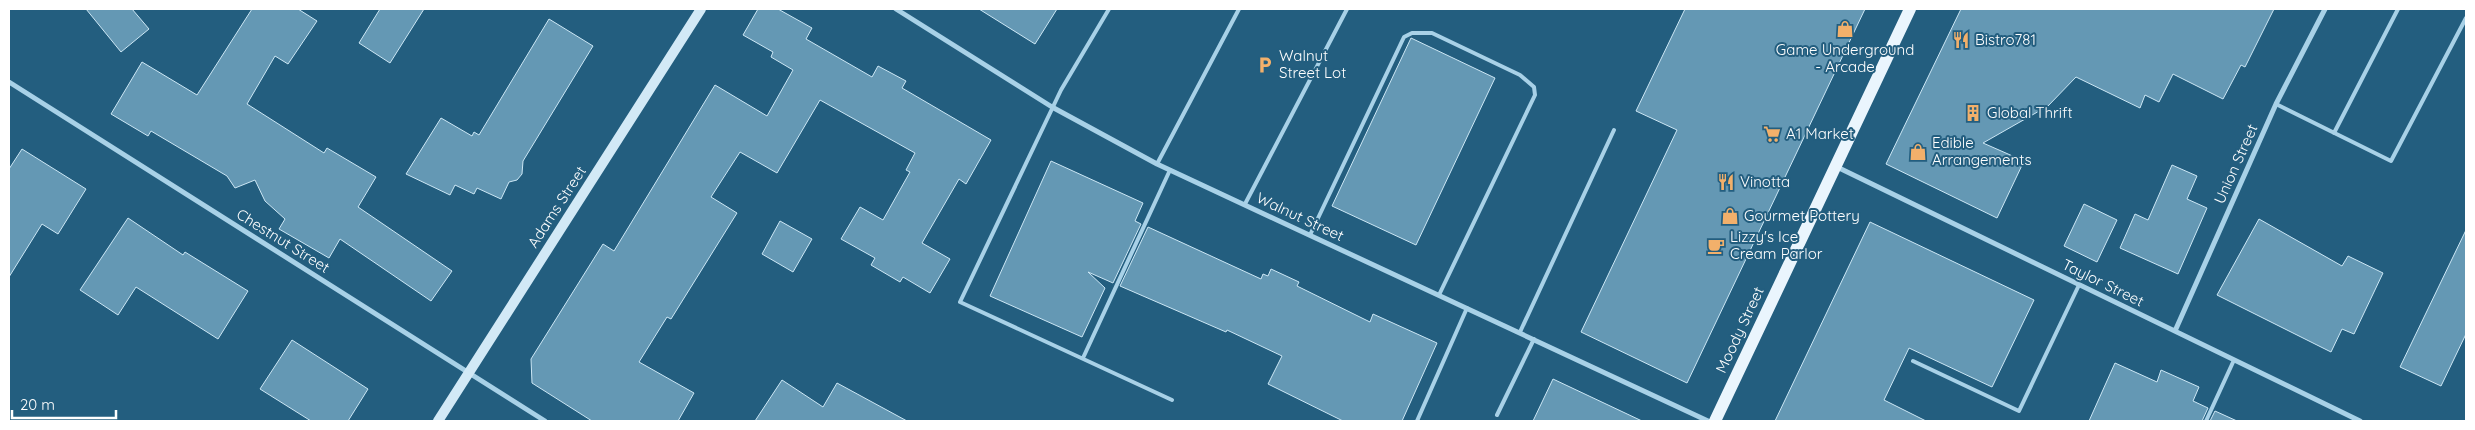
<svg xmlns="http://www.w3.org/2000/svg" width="2475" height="430" viewBox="0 0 2475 430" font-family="Quicksand,sans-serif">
  <rect width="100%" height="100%" fill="#235e7f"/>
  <path fill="#6498b4" stroke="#cce7f5" d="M 86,9 L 132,9 L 149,29 L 121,52 Z
    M 252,9 L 298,9 L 317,21 L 288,64 L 275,56 L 247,104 L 324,153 L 327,148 L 376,177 L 358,207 L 452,271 L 431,301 L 340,239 L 329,258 L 279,229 L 285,219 L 265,201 L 255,180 L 235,188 L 227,176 L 151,131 L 148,136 L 111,114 L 142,62 L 197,95 Z
    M 380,9 L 424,9 L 390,63 L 359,43 Z
    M 758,9 L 778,9 L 812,28 L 806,39 L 872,77 L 878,66 L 906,81 L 902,88 L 991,140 L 966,184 L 959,179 L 922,243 L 950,259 L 930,293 L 903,277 L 900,282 L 871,265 L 875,258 L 841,239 L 860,207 L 883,220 L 910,172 L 906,170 L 915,153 L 820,100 L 777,173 L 740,152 L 711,197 L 737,213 L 671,319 L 667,317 L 639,362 L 694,393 L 678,421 L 592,421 L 532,383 L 531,359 L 603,244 L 614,251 L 715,85 L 767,116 L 793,70 L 771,57 L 773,52 L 743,35 Z
    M 979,9 L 1057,9 L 1035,44 Z
    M 1685,9 L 1865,9 L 1687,383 L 1581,332 L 1677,130 L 1636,111 Z
    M 1961,9 L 2274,9 L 2245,67 L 2241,65 L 2223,99 L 2173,74 L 2159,102 L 2145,95 L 2140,108 L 2076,77 L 2048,106 L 1983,143 L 2024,161 L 1997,218 L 1886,164 Z
    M 549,19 L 593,46 L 523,161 L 522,174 L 517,180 L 509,182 L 501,199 L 477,188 L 474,194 L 455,185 L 450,195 L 406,174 L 441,118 L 472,136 L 474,132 L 479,135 Z
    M 1411,38 L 1495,78 L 1416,245 L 1332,206 Z
    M 22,149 L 86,189 L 58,234 L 42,224 L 9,277 L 9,169 Z
    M 1051,161 L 1143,203 L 1135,221 L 1141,224 L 1113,283 L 1088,272 L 1105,288 L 1082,337 L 990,296 Z
    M 2172,165 L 2197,176 L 2187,199 L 2207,208 L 2178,274 L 2120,248 L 2135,214 L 2148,220 Z
    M 2084,204 L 2117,220 L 2097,262 L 2064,246 Z
    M 128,218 L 183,255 L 185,252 L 248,291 L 218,339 L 136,287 L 118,315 L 80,290 Z
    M 2259,219 L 2342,266 L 2348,256 L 2383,273 L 2354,334 L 2342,329 L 2331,352 L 2217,295 Z
    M 780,221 L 812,239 L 793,272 L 762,254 Z
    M 1870,222 L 2034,300 L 1992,387 L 1909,348 L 1884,400 L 1926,421 L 1775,421 Z
    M 1148,227 L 1261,279 L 1263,274 L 1268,276 L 1271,269 L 1299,282 L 1297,286 L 1370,322 L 1373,314 L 1437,343 L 1402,421 L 1343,421 L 1268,384 L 1282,356 L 1227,330 L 1226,332 L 1120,286 Z
    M 2466,230 L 2466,334 L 2441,386 L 2400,367 Z
    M 292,340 L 368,389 L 348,421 L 311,421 L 260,389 Z
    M 2115,363 L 2157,382 L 2161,370 L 2199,387 L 2193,401 L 2208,408 L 2202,421 L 2089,421 Z
    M 1553,379 L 1642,421 L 1533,421 Z
    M 782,380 L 823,407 L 837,383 L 907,421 L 755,421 Z
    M 2215,411 L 2237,421 L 2210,421 Z"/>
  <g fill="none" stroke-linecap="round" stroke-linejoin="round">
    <path stroke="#a8d1e7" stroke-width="4" d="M 1109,9 L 1061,90 L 960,302 L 1172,400
      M 2276,104 L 2391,161 L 2466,18
      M 2334,133 L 2398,9
      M 1157,164 L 1239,9
      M 1245,204 L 1347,9
      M 1310,235 L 1404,37 L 1412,33 L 1432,33 L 1520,75 L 1534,87 L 1535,95 L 1439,295
      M 1520,332 L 1614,130
      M 1083,358 L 1170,170
      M 1913,361 L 2019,411 L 2079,285
      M 1497,415 L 1534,339
      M 1417,421 L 1467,308
      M 2206,421 L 2234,360"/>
    <path stroke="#a8d1e7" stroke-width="5" d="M 896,9 L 1052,107 L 1157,164 L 1708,421
      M 9,82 L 545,421
      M 1837,167 L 2360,421
      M 2175,331 L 2276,104 L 2325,9"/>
    <path stroke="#d2e9f6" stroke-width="10" d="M 438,421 L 701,9"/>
    <path stroke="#eaf5fd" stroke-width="12" d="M 1715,421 L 1910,9"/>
  </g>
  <defs>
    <g id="shop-bare" transform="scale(1.35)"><path d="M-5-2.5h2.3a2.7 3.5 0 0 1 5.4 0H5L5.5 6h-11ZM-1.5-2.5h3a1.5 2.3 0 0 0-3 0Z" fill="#f2b06b" stroke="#235e7f" stroke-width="2.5" paint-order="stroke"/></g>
    <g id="restaurant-bare" transform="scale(1.35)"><path d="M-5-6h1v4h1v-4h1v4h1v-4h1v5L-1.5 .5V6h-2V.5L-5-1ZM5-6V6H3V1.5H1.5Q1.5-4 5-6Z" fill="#f2b06b" stroke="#235e7f" stroke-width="2.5" paint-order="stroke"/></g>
    <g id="parking-bare" transform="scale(1.35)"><path d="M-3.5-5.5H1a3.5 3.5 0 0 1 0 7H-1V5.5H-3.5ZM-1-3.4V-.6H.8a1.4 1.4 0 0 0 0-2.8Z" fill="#f2b06b" stroke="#235e7f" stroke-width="2.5" paint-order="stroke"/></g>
    <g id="building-bare" transform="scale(1.35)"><path d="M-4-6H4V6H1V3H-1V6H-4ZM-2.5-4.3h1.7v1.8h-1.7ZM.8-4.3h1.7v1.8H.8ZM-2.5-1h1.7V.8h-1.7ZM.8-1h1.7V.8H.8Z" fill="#f2b06b" stroke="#235e7f" stroke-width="2.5" paint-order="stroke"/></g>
    <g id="supermarket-bare" transform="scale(1.35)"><path d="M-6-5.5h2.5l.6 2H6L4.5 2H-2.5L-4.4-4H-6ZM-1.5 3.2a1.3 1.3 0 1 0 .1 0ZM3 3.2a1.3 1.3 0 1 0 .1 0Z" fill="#f2b06b" stroke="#235e7f" stroke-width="2.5" paint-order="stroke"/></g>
    <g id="cafe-bare" transform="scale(1.35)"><path d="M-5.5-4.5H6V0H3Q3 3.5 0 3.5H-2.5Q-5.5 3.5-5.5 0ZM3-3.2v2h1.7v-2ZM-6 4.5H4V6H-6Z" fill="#f2b06b" stroke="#235e7f" stroke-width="2.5" paint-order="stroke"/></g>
  </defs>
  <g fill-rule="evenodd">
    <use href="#shop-bare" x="1845" y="29"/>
    <use href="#restaurant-bare" x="1961" y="40"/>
    <use href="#parking-bare" x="1265" y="65"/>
    <use href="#building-bare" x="1973" y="113"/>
    <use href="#supermarket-bare" x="1772" y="134"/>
    <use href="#shop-bare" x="1918" y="152"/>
    <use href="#restaurant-bare" x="1726" y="182"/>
    <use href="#shop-bare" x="1730" y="216"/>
    <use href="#cafe-bare" x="1716" y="246"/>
  </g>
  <g text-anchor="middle" stroke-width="4" stroke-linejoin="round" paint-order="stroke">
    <g font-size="15" fill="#fff" stroke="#235e7f" text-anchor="start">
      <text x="1975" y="45">Bistro781</text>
      <text x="1845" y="55" text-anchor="middle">Game Underground<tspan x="1845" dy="17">- Arcade</tspan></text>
      <text x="1279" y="61">Walnut<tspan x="1279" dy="17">Street Lot</tspan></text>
      <text x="1987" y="118">Global Thrift</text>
      <text x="1786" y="139">A1 Market</text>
      <text x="1932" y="148">Edible<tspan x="1932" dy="17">Arrangements</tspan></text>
      <text x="1740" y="187">Vinotta</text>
      <text x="1744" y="221">Gourmet Pottery</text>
      <text x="1730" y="242">Lizzy's Ice<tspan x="1730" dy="17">Cream Parlor</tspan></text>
    </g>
    <g font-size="15" fill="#fff" stroke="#235e7f">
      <text transform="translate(2236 164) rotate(-66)" y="5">Union Street</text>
      <text transform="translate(557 207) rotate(-57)" y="5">Adams Street</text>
      <text transform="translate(1300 217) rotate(25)" y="5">Walnut Street</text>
      <text transform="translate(283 241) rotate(32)" y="5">Chestnut Street</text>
      <text transform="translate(2103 283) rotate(26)" y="5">Taylor Street</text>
      <text transform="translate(1740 330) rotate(-65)" y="5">Moody Street</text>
    </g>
  </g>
  <rect width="2475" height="430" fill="none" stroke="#ffffff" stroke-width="20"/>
  <path d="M12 410v8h104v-8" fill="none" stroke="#ffffff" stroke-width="2.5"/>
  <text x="20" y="410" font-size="15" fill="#ffffff" stroke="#235e7f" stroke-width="4" paint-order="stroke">20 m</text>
</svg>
